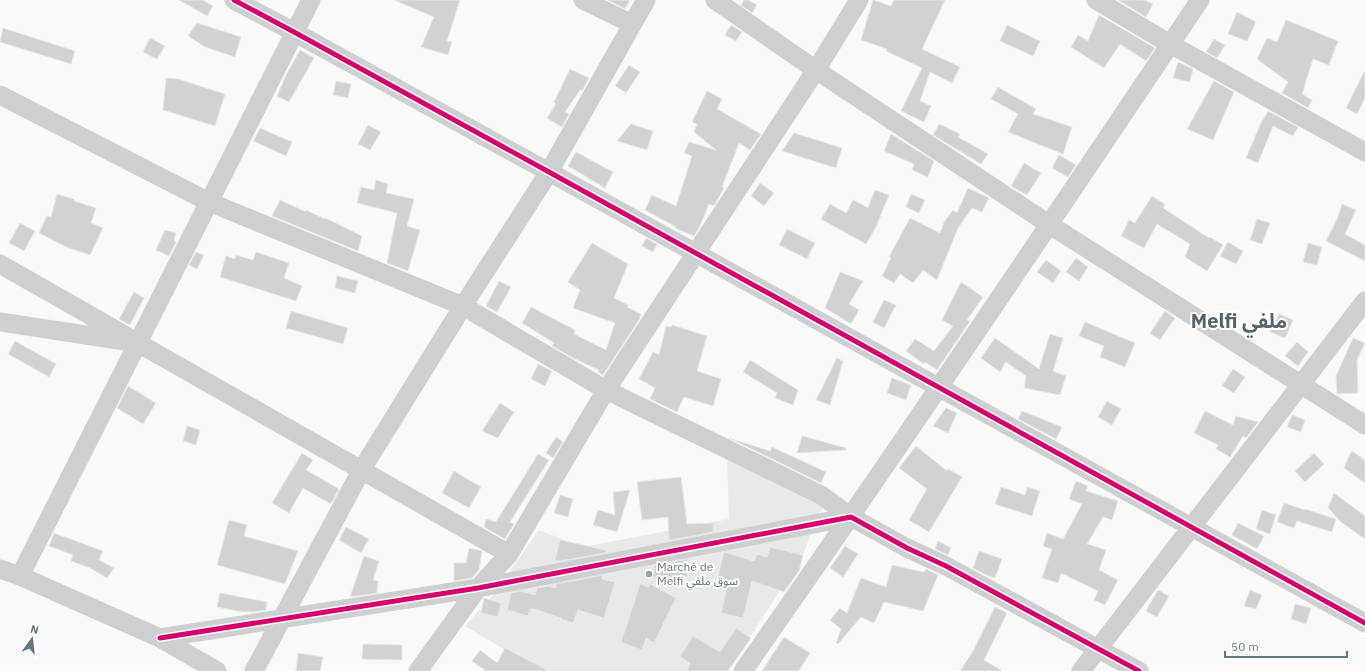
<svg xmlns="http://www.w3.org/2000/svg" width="1365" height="671" viewBox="0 0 1365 671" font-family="'IBM Plex Sans','Noto Sans Arabic',sans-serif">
  <rect width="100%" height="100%" fill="#f9f9f9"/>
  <path fill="#e8e9e9" d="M 727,454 L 827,503 L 818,514 L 803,555 L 728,671 L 540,671 L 465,626 L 494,594 L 539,530 L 583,547 L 729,519 Z"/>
  <path fill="#d0d2d3" stroke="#e8e8e8" d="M 179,0 L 203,0 L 213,6 L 207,16 Z
    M 394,0 L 460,0 L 447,41 L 452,42 L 448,55 L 421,47 L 434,17 Z
    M 608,0 L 630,0 L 625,9 Z
    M 744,0 L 748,0 L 757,5 L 752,13 L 741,5 Z
    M 873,0 L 891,6 L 894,0 L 945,0 L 922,49 L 960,67 L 952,83 L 930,72 L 920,101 L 931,106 L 924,122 L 901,111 L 922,68 L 886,51 L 887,49 L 861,40 Z
    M 1118,0 L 1144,0 L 1153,4 L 1146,17 Z
    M 1237,12 L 1256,22 L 1247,41 L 1228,34 Z
    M 1099,15 L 1155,48 L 1146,61 L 1120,44 L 1104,68 L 1071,47 L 1078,35 L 1088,41 Z
    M 1286,20 L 1338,41 L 1329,65 L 1313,59 L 1302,94 L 1312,100 L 1308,108 L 1282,93 L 1288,82 L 1257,59 L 1267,38 L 1277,42 Z
    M 197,23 L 241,37 L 235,57 L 205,47 L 188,36 Z
    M 731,25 L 742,32 L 736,41 L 725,35 Z
    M 1007,25 L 1040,41 L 1033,56 L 1000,41 Z
    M 3,28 L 75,51 L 71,64 L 0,42 Z
    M 150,38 L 165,46 L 157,59 L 143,52 Z
    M 1214,39 L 1225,45 L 1217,58 L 1206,52 Z
    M 300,50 L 314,58 L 289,102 L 277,96 L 286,75 Z
    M 1178,62 L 1193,69 L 1190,82 L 1173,78 Z
    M 629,65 L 640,72 L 625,95 L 625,92 L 615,86 Z
    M 570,69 L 589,78 L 582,91 L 580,90 L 565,112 L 569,114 L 562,127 L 547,118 L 556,104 L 554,102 Z
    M 1365,70 L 1365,98 L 1357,114 L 1346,108 Z
    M 166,78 L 178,79 L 225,94 L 215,126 L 163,110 Z
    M 336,81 L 351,84 L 348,98 L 333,95 Z
    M 1214,81 L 1234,92 L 1213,140 L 1187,129 Z
    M 998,87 L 1036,109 L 1033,114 L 1072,127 L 1063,154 L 1008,132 L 1018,114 L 991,99 Z
    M 707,91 L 722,99 L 717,109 L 761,134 L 750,150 L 739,143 L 722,187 L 724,188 L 714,206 L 709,204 L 699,228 L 694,236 L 675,228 L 676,227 L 645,210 L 652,195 L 676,206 L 692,156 L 684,153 L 689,142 L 716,150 L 694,132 L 697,124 L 692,122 Z
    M 1268,111 L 1298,127 L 1293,136 L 1273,126 L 1258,163 L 1246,158 L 1260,125 Z
    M 631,124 L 653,131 L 647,150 L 617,141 Z
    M 939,124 L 960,134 L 958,137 L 988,154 L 981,164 L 933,135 Z
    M 368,125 L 381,132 L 370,150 L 358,144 Z
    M 260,128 L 292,142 L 286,156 L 253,141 Z
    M 794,133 L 842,148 L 836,168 L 782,151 Z
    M 891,134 L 934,161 L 928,177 L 912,170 L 914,164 L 884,151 Z
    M 576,152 L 613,172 L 605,188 L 568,166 Z
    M 1059,155 L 1076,165 L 1068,177 L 1052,168 Z
    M 1024,163 L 1041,173 L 1027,195 L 1011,186 Z
    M 376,180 L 388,184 L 386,193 L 414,199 L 407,226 L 420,230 L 408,271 L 387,263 L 397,213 L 357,203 L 361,187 L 374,190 Z
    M 760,183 L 774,193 L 764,206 L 751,196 Z
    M 968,188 L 989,198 L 982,212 L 972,208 L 958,228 L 937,280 L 923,270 L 913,283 L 900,274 L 894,283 L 882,276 L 891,258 L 889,257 L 910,218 L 940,233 L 944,222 L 953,210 L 957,213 Z
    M 875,190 L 889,195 L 876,227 L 866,244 L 821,219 L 830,204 L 846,213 L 853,200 L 868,208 Z
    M 57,194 L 74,199 L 74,201 L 96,208 L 91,223 L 103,228 L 90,255 L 66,247 L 39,233 L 47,216 L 51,217 Z
    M 911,194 L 925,200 L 919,213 L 906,207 Z
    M 1152,196 L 1165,204 L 1163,208 L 1209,238 L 1210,237 L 1223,245 L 1207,271 L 1185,257 L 1190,244 L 1157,224 L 1144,248 L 1121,236 L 1129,220 L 1135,223 Z
    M 280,200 L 306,212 L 306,210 L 325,219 L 325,218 L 362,236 L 358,251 L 272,216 Z
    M 1342,204 L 1356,210 L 1345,234 L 1365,245 L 1365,261 L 1326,241 L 1338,217 Z
    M 1257,219 L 1270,223 L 1262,244 L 1250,240 Z
    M 20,223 L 35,231 L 24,251 L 9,243 Z
    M 787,229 L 815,243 L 807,259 L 779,245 Z
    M 165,230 L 176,233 L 174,241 L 176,242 L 169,256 L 156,250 Z
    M 646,238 L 657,244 L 653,252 L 642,246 Z
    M 1228,242 L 1243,251 L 1236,264 L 1220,256 Z
    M 592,243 L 628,264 L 614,298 L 628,305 L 627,307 L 641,314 L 639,320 L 603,375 L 598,372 L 599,370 L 573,358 L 552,346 L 554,343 L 522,323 L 531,307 L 575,330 L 574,334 L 606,350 L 615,323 L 573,308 L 580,290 L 568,282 Z
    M 1308,243 L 1322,247 L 1317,265 L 1303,262 Z
    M 196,252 L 204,255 L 197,269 L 189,265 Z
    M 256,252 L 289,263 L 284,278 L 302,286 L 296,301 L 220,277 L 226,256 L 235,259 L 236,255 L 253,260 Z
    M 1076,258 L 1088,267 L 1079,281 L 1066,272 Z
    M 1046,260 L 1061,271 L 1053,283 L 1037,272 Z
    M 840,272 L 863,281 L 849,304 L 859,310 L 851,324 L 825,308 Z
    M 337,276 L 358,281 L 355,293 L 335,288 Z
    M 499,281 L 511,287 L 497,312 L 486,306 Z
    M 961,282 L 983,297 L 967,320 L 970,321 L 937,370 L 925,362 L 924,364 L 906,351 L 915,339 L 934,351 L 953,326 L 942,320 Z
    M 134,292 L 144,298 L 130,325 L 119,319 Z
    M 884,300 L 896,305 L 884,328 L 873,322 Z
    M 291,311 L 348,328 L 343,344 L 286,328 Z
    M 1165,311 L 1175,318 L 1160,340 L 1150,333 Z
    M 1279,314 L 1293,320 L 1285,338 L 1270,332 Z
    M 1085,322 L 1135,343 L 1125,367 L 1100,357 L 1104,346 L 1079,336 Z
    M 672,325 L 707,336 L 697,371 L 721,379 L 713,406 L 684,397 L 677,412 L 650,399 L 655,388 L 639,379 L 653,352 L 659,355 L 666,326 L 671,327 Z
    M 1050,334 L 1063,338 L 1053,371 L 1066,376 L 1060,395 L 1024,388 L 1026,376 L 1006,362 L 1000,372 L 981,358 L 995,338 L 1039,369 Z
    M 1353,338 L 1365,343 L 1357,360 L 1358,393 L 1337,394 L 1336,376 Z
    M 15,341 L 56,364 L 49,377 L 8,354 Z
    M 1297,342 L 1308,352 L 1298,366 L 1285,356 Z
    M 837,358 L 843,361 L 830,405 L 816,400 Z
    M 750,360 L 798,390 L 793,405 L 775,398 L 777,393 L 743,372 Z
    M 538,364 L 552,371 L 545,386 L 531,379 Z
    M 1233,369 L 1245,377 L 1234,393 L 1222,386 Z
    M 892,378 L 911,385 L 906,400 L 887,393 Z
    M 128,386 L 156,403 L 143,424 L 117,408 Z
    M 1107,401 L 1121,409 L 1112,425 L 1098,417 Z
    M 500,403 L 514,412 L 498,438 L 482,431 Z
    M 946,408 L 957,413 L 948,433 L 933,426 Z
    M 1022,411 L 1062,427 L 1056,439 L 1018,419 Z
    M 1205,411 L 1233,425 L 1236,416 L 1258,422 L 1246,438 L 1243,436 L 1230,457 L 1216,449 L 1218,445 L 1194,433 Z
    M 1292,415 L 1305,420 L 1301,432 L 1287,427 Z
    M 187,426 L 200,430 L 196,445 L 183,441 Z
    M 802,436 L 846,448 L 846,450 L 797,453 Z
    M 556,437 L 563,442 L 553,458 L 546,453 Z
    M 729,438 L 770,451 L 772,447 L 826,472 L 821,483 Z
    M 916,446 L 947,471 L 948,469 L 962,477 L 929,532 L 909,520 L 927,489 L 899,468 Z
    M 1352,451 L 1365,460 L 1365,483 L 1344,468 L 1348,458 Z
    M 302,453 L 313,460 L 306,470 L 339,489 L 331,504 L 303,488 L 289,513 L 272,503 Z
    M 1314,453 L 1324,464 L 1305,482 L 1295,471 Z
    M 538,454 L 549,460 L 510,522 L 514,524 L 505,539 L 484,527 L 486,519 L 496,522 Z
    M 454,471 L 481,487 L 469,508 L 442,493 Z
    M 681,477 L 687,524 L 713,523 L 713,532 L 665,541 L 669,540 L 668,517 L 642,520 L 637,482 Z
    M 1076,481 L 1088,486 L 1086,491 L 1118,501 L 1112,520 L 1103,517 L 1087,544 L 1106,550 L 1099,570 L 1118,580 L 1105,605 L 1094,600 L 1098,591 L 1061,573 L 1058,583 L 1042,578 L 1052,549 L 1043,546 L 1047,533 L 1063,539 L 1082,504 L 1069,499 Z
    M 1001,487 L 1025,495 L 1027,487 L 1040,491 L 1032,516 L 995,504 Z
    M 630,490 L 617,532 L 593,525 L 598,510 L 615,515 L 613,492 Z
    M 1334,493 L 1365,516 L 1365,539 L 1341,522 L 1328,508 Z
    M 560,495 L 573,499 L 568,517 L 554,513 Z
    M 1284,503 L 1305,510 L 1305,509 L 1336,519 L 1332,532 L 1297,521 L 1294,528 L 1277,522 Z
    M 1262,510 L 1276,515 L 1270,534 L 1256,529 Z
    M 229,520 L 247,525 L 244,536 L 298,551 L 285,584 L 217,565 Z
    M 1238,523 L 1264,536 L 1257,549 L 1232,535 Z
    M 346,527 L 369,539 L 361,553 L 339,540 Z
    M 54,533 L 103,551 L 99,560 L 114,568 L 107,578 L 90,568 L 71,561 L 73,555 L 49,546 Z
    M 560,540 L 606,550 L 605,553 L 560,561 L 555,560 Z
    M 938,541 L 951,548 L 948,555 L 935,549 Z
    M 845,546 L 858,554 L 843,577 L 830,568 Z
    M 770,547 L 803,555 L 799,571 L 784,592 L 752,581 L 743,618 L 721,613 L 727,587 L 716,583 L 724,552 L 754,561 L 757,554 L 767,557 Z
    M 469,548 L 482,551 L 479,570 L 472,578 L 454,581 L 454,563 L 466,563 Z
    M 979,551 L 1002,559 L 995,578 L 986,575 L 973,568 Z
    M 364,556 L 379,561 L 373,580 L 378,581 L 377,593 L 350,597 Z
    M 687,559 L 687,577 L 652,577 L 655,569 L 654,566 Z
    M 892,565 L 924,572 L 926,569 L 938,575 L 923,611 L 884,602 L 874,623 L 861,617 L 838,644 L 836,643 L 841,629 L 830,620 L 840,608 L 847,613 L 861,578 L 886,587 Z
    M 603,575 L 602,579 L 615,582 L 604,618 L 578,610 L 573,623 L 561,619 L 561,618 L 534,609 L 530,609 L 528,616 L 507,610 L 511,593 L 520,591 L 535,595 L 537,588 L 547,586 L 556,588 L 556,584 Z
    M 640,584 L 649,587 L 650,584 L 676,598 L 654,643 L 646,638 L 642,650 L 621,642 Z
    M 1158,590 L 1169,596 L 1157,617 L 1146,611 Z
    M 1250,590 L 1262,595 L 1256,609 L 1244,606 Z
    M 220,593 L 267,602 L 266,610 L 253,612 L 238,611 L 217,607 Z
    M 484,598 L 501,603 L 498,617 L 481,613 Z
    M 1295,604 L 1311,608 L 1306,624 L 1291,619 Z
    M 995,607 L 1007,613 L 984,660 L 1002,671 L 960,671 L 973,651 Z
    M 736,628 L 751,638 L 728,671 L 687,671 L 690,663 L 680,657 L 693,636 L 720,652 Z
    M 784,637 L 810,653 L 799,671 L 762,671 Z
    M 363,644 L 402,645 L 402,660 L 362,659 Z
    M 505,648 L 549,671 L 486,671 L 472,661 L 480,650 L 497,663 Z
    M 298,653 L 323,657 L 320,671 L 296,671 Z"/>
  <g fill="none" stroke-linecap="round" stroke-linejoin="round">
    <path stroke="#cecfd0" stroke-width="19" d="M 234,0 L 294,32 L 549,172 L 1365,623
      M 583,0 L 632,24
      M 715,0 L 816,70 L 1050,225 L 1365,425
      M 1096,0 L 1170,44 L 1365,152
      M 0,95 L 209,202 L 463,306 L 606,390 L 821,495 L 851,517
      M 0,264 L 128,337
      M 0,322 L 138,343 L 509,554
      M 0,569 L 20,576 L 160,638 L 217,671
      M 20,576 L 311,0
      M 160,638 L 478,588 L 851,517 L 907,548 L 946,566 L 1139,671
      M 254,671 L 362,469 L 463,306 L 549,172 L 646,0
      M 418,671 L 478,588 L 509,554 L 606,390 L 816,70 L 859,0
      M 743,671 C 898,450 1049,225 1200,0
      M 1081,671 L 1365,301"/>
    <g stroke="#fff" stroke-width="8">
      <path id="cycleway" d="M 234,0 L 294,32 L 549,172 L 1365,623
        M 160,638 L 478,588 L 851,517 L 907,548 L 946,566 L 1139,671"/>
    </g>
    <use href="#cycleway" stroke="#d6006c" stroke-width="5"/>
  </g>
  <circle fill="#99a4ac" stroke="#fff" stroke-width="1.5" cx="649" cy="574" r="4"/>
  <g text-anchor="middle" stroke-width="4" stroke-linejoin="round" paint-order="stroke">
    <g font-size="12" fill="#657683" stroke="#fff" text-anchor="start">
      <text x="657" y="571">Marché de<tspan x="657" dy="14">Melfi سوق ملفي</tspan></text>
    </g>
    <g font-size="20" font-weight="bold" fill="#57646e" stroke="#fff">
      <text x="1239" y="328">Melfi ملفي</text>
    </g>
  </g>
  <g transform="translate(32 639) rotate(15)" stroke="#ffffff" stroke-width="3" paint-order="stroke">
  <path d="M0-3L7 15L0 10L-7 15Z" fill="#657683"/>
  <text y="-6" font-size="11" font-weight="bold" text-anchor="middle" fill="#657683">N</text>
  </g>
  <path d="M1225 651v6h122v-6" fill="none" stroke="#657683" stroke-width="2"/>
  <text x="1231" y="651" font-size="12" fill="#657683" stroke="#ffffff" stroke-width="3" paint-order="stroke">50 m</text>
</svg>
